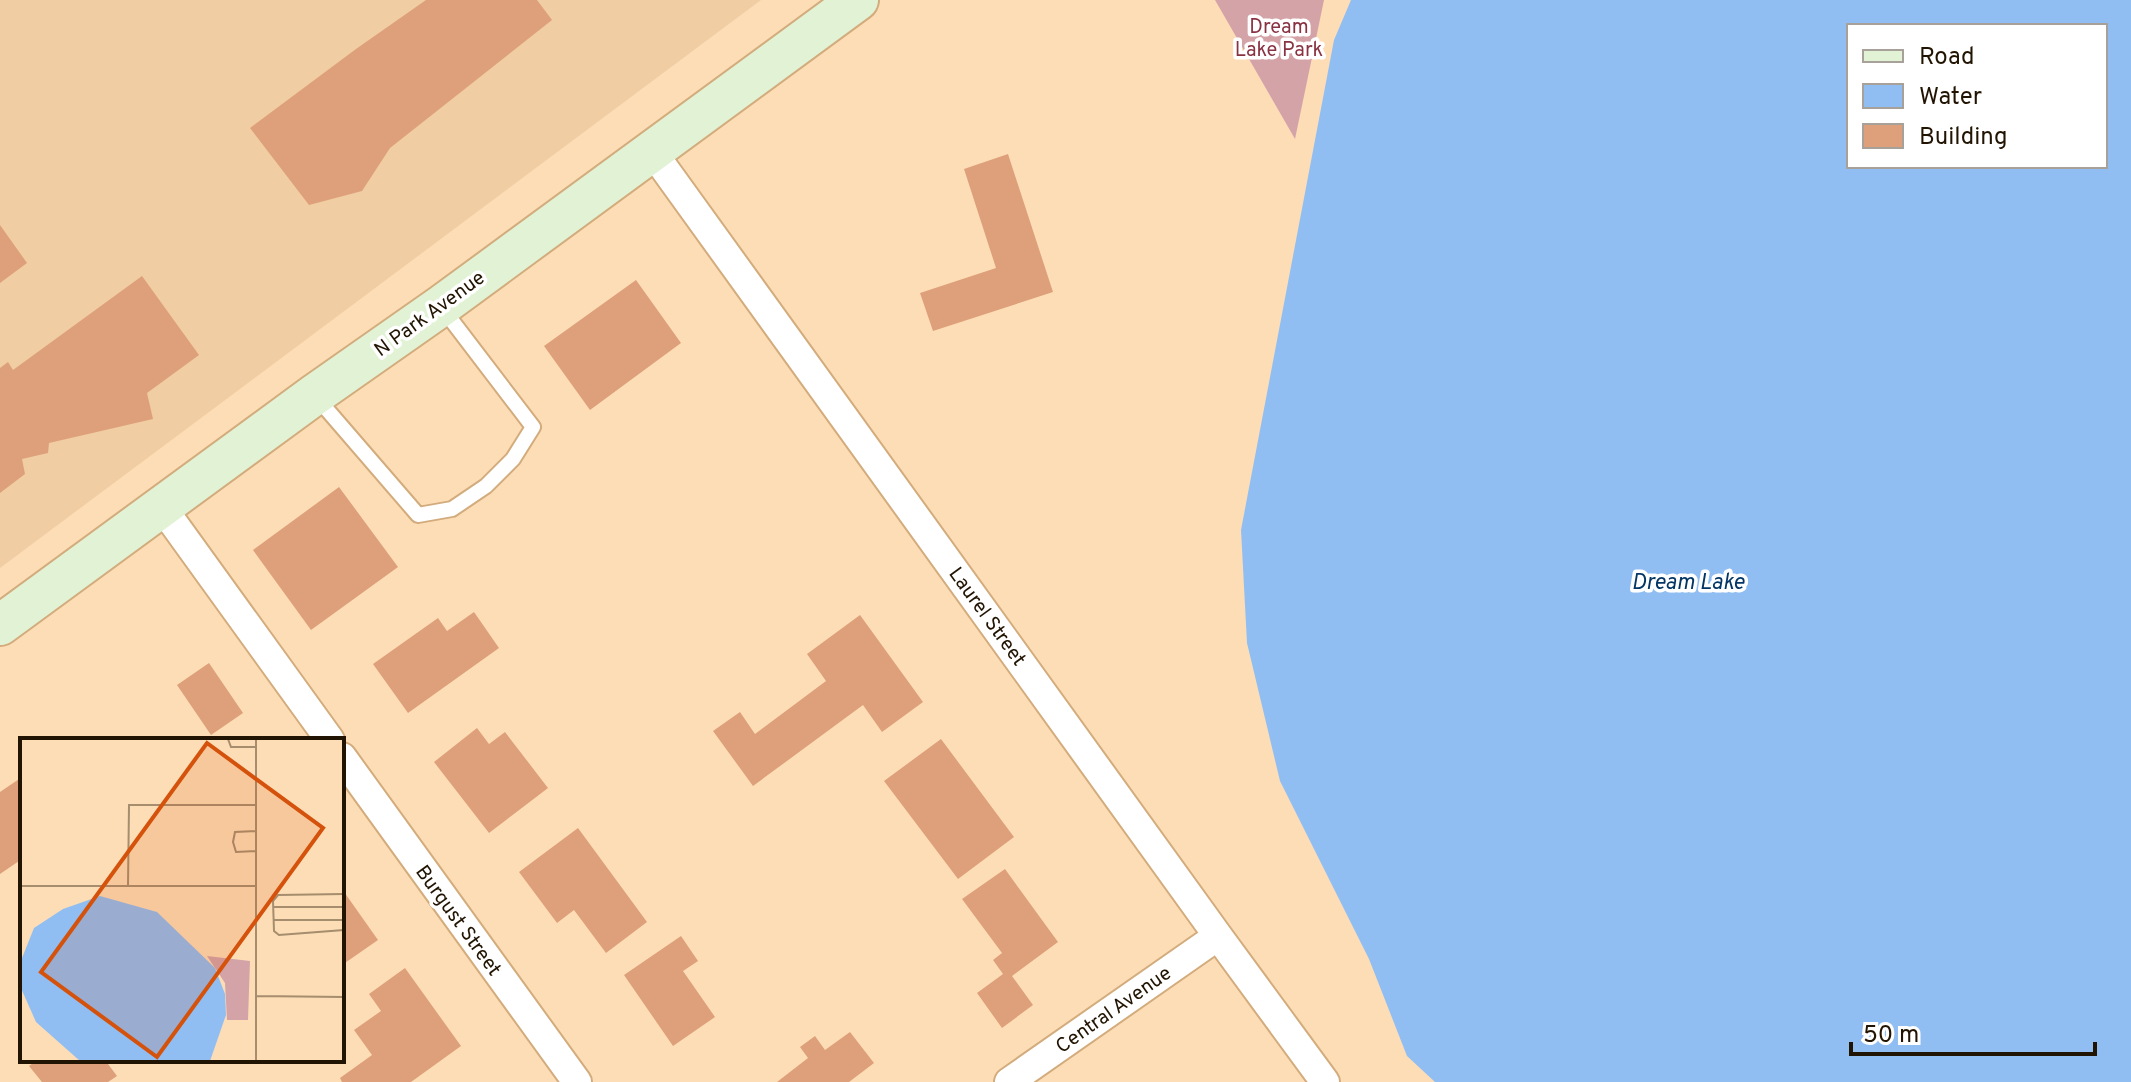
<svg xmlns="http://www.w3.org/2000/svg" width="2131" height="1082" viewBox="0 0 2131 1082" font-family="Overpass,sans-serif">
  <rect width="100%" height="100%" fill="#fdddb6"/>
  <path fill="#f0cda2" d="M 0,0 L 761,0 L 0,568 Z"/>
  <path fill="#d4a3a8" d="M 1215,0 L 1324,0 L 1295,139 Z"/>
  <path fill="#90bef2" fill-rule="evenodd" d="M 1351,0 L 2131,0 L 2131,1082 L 1435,1082 L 1407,1056 L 1369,959 L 1280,781 L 1247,643 L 1241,530 L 1334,40 ZM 1849,26 L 2105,26 L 2105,166 L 1849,166 Z"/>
  <path fill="#dea07a" d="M 426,0 L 537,0 L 552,20 L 390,148 L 362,191 L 309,205 L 250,128 L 356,49 Z
    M 1008,154 L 1053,292 L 933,331 L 920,293 L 996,268 L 964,169 Z
    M 0,225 L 27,263 L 0,283 Z
    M 142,276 L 199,355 L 147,393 L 153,419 L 49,443 L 48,453 L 22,459 L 25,474 L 0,493 L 0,368 L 8,362 L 13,370 Z
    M 636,280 L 681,343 L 590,410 L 544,346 Z
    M 339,487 L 398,567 L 311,630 L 253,550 Z
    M 474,612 L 499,648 L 408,713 L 373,664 L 438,618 L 447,631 Z
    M 860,615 L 923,702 L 882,732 L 863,705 L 753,786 L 713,731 L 740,712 L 755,734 L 826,681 L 807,654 Z
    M 209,663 L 243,713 L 211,735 L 177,685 Z
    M 477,728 L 489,744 L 505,732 L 548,788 L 489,833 L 434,762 Z
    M 941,739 L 1014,837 L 958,879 L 884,781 Z
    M 22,777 L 22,859 L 0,874 L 0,792 Z
    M 578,828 L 647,922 L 606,953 L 574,910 L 557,923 L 519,872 Z
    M 1005,869 L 1058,942 L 1012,976 L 1033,1005 L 1002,1028 L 977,993 L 1003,974 L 993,960 L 1002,953 L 962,899 Z
    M 342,889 L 378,940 L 342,965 Z
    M 681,936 L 698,961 L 683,971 L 715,1017 L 673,1046 L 624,975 Z
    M 405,968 L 461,1046 L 411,1082 L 342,1082 L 340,1078 L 372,1055 L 354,1030 L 381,1011 L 369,994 Z
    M 850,1032 L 874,1063 L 849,1082 L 777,1082 L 808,1058 L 800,1047 L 815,1036 L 825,1050 Z
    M 37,1060 L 105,1060 L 117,1076 L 108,1082 L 42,1082 L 29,1066 Z"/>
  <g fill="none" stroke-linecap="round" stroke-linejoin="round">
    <g stroke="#d3ac7d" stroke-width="18">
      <path id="service" d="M 317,398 L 418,515 L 452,509 L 486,486 L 513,459 L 533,427 L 443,309"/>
    </g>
    <g stroke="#d3ac7d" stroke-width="32">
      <path id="minor" d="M 651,150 L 1218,936 L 1325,1082
        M 161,506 L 330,740
        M 342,757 L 577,1082
        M 1009,1082 L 1218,936"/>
    </g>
    <g stroke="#d3ac7d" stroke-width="44">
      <path id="secondary" d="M 0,625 L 314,395 L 441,306 L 858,0"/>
    </g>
    <use href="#service" stroke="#fff" stroke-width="14"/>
    <use href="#minor" stroke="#fff" stroke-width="28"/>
    <use href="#secondary" stroke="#e2f2d5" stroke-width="40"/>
  </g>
  <g text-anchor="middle" stroke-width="7" stroke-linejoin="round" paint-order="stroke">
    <g font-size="20" fill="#893242" stroke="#fff">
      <text x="1279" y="33">Dream<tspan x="1279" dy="23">Lake Park</tspan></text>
    </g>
    <g font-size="20" fill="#221402" stroke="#fff">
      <text transform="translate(429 313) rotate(-36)" y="7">N Park Avenue</text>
      <text transform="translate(988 616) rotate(54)" y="7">Laurel Street</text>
      <text transform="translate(459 920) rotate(54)" y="7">Burgust Street</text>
      <text transform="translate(1113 1009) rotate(-35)" y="7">Central Avenue</text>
    </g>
    <g font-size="22" font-style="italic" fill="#043665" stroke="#fff">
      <text x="1688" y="589">Dream Lake</text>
    </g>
  </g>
  <g transform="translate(20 738)">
    <rect width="324" height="324" fill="#fdddb6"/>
    <path d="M 187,218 L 230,223 L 228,282 L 207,282 L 205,245 Z" fill="#d4a3a8"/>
    <path d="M 80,158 L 137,174 L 195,230 L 205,256 L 206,277 L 190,323 L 60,323 L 16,284 L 0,248 L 2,220 L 14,190 L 43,171 Z" fill="#90bef2"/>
    <path fill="none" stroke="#a58d6e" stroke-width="2" d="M 208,1 L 211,9 L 236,9M 236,113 L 216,114 L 213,104 L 215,94 L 236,93M 0,148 L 236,148M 108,148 L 109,67 L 236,67M 324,156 L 258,157 L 253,163 L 254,193 L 259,197 L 324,192M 253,169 L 324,169M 253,182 L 324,182M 236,258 L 324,259M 236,323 L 236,1"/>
    <path fill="#d4520b" fill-opacity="0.15" stroke="#d4520b" stroke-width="4" d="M 187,5 L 303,90 L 137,319 L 21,234 Z"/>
    <rect width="324" height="324" fill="none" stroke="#221402" stroke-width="4"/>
  </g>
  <rect x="1847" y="24" width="260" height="144" fill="#ffffff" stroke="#a7a19a" stroke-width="2"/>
  <rect x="1863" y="50" width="40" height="12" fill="#e2f2d5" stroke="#a7a19a" stroke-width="2"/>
  <text x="1919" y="64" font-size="24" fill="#221402">Road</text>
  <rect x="1863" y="84" width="40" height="24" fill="#90bef2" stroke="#a7a19a" stroke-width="2"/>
  <text x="1919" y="104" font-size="24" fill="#221402">Water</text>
  <rect x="1863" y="124" width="40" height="24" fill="#dea07a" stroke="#a7a19a" stroke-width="2"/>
  <text x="1919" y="144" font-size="24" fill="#221402">Building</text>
  <path d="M1851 1042v12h244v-12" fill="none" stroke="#221402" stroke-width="4"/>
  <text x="1863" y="1042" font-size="24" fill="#221402" stroke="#ffffff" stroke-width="6" paint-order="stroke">50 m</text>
</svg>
